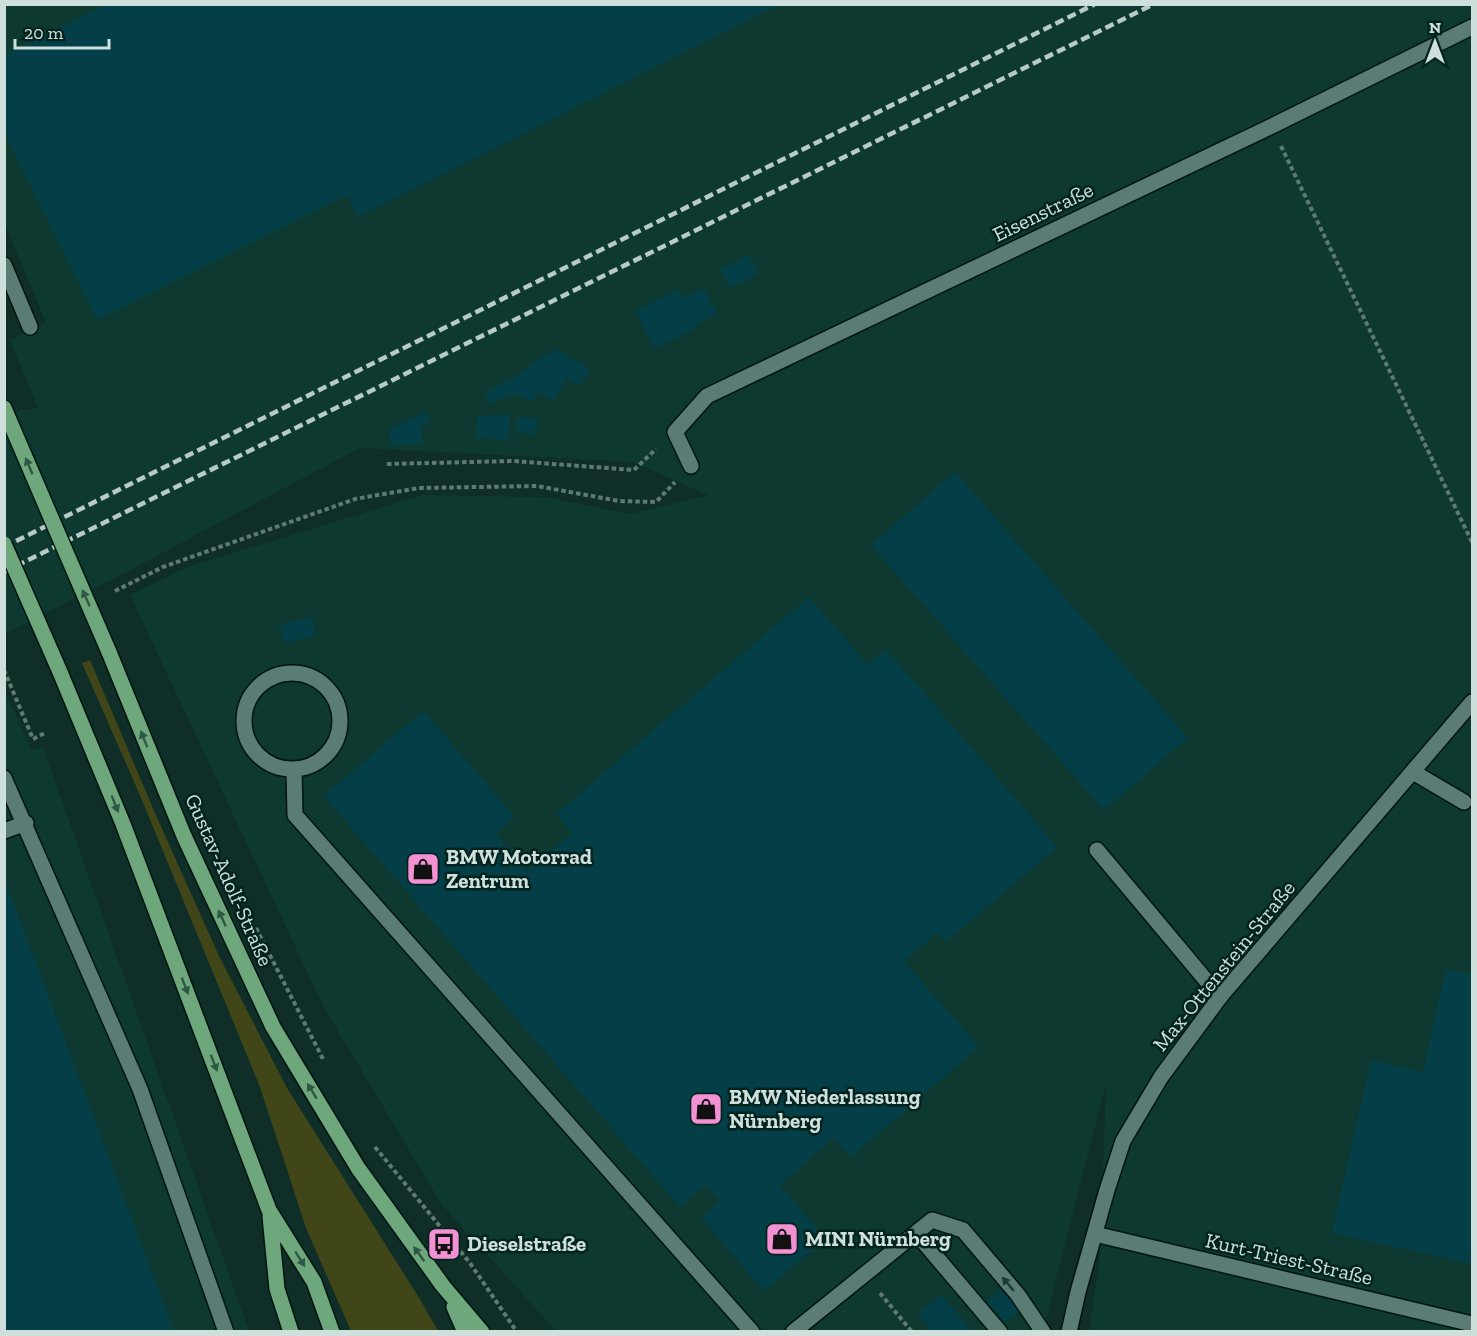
<svg xmlns="http://www.w3.org/2000/svg" width="1477" height="1336" viewBox="0 0 1477 1336" font-family="'Zilla Slab',serif">
  <rect width="100%" height="100%" fill="#0e2e27"/>
  <path fill="#0d3931" d="M 5,5 L 1472,5 L 1472,1331 L 1089,1331 L 1100,1258 L 1106,1084 L 1043,1331 L 556,1331 L 442,1205 L 324,1008 L 130,595 L 187,567 L 422,495 L 546,497 L 631,514 L 708,495 L 633,462 L 360,448 L 121,575 L 5,634 L 5,413 L 38,408 L 10,340 L 46,323 L 5,224 Z
    M 4,690 L 32,750 L 43,747 L 249,1331 L 5,1331 Z"/>
  <path fill="#414619" d="M 90,660 L 155,813 L 219,956 L 287,1088 L 421,1301 L 438,1331 L 351,1331 L 306,1228 L 260,1087 L 142,800 L 82,663 Z"/>
  <path fill="#043f48" d="M 106,4 L 780,4 L 358,217 L 347,195 L 97,320 L 4,132 L 4,55 Z
    M 749,255 L 758,274 L 730,288 L 720,269 Z
    M 704,288 L 717,314 L 695,325 L 697,328 L 654,349 L 636,311 L 678,290 L 682,298 Z
    M 558,349 L 590,370 L 579,386 L 567,378 L 553,401 L 539,393 L 531,401 L 513,394 L 490,404 L 484,393 L 515,377 L 537,360 Z
    M 426,412 L 431,422 L 420,426 L 424,444 L 390,445 L 389,429 Z
    M 510,415 L 508,440 L 476,438 L 478,416 Z
    M 517,417 L 538,418 L 537,434 L 516,433 Z
    M 955,472 L 1188,738 L 1104,810 L 871,545 Z
    M 809,597 L 867,664 L 886,649 L 1057,847 L 946,942 L 937,933 L 904,961 L 979,1047 L 851,1157 L 834,1138 L 780,1185 L 825,1239 L 764,1291 L 701,1217 L 720,1201 L 706,1185 L 680,1207 L 324,796 L 423,711 L 515,817 L 496,834 L 528,871 L 572,833 L 556,814 Z
    M 312,617 L 316,635 L 285,643 L 280,625 Z
    M 4,881 L 5,881 L 174,1332 L 4,1332 Z
    M 1446,969 L 1472,975 L 1472,1264 L 1332,1233 L 1371,1060 L 1423,1072 Z
    M 1001,1290 L 1019,1311 L 1005,1322 L 987,1301 Z
    M 941,1294 L 973,1332 L 933,1332 L 918,1314 Z"/>
  <g fill="none" stroke-linecap="round" stroke-linejoin="round">
    <g stroke="#001510" stroke-width="18">
      <path id="lane" d="M 4,265 L 30,327
        M244 721a48 48 0 1 1 96 0a48 48 0 1 1-96 0Z
        M 294,770 L 295,815 L 752,1332
        M 1413,772 L 1464,802
        M 4,778 L 140,1089 L 226,1332
        M 4,831 L 26,823
        M 1097,850 L 1220,997
        M 916,1233 L 1000,1332
        M 793,1332 L 932,1220 L 963,1230 L 1018,1295 L 1043,1332"/>
    </g>
    <g stroke="#001510" stroke-width="18">
      <path id="street" d="M 691,466 L 675,432 L 707,396 L 1272,126 L 1472,27
        M 1095,1234 L 1472,1324
        M 1069,1332 L 1078,1292 L 1107,1190 L 1123,1141 L 1161,1077 L 1220,997 L 1472,702"/>
    </g>
    <g stroke="#001510" stroke-width="18">
      <path id="primary" d="M 4,408 L 52,520
        M 109,652 L 184,836 L 273,1027 L 358,1168 L 443,1286 L 482,1332
        M 60,672 L 123,824 L 269,1210 L 314,1282 L 332,1332
        M 270,1216 L 277,1289 L 291,1332
        M 454,1307 L 465,1332"/>
    </g>
    <path stroke="#5f7973" stroke-width="4" stroke-dasharray="4.5 3" stroke-linecap="butt" d="M 1281,146 L 1472,542
      M 387,464 L 513,461 L 634,470 L 656,449
      M 115,591 L 163,567 L 355,499 L 419,488 L 537,486 L 619,501 L 656,502 L 675,482
      M 4,670 L 33,739 L 45,733
      M 256,928 L 324,1061
      M 375,1147 L 470,1263 L 517,1332
      M 880,1293 L 912,1332"/>
    <use href="#lane" stroke="#5b7c74" stroke-width="15"/>
    <use href="#street" stroke="#5b7c74" stroke-width="15"/>
    <use href="#primary" stroke="#6da77b" stroke-width="15"/>
    <path stroke="#b7cac6" stroke-width="4.5" stroke-dasharray="9 4.5" stroke-linecap="butt" d="M 4,547 L 1095,4
      M 4,572 L 1154,4"/>
    <g stroke="#001510" stroke-width="18" stroke-linecap="butt">
      <path id="primary-bridge" d="M 52,520 L 109,652
        M 4,544 L 60,672"/>
    </g>
    <use href="#primary-bridge" stroke="#6da77b" stroke-width="15"/>
  </g>
  <defs><path id="oneway-solid" d="M-6-.8H1V-3.2L6.5 0L1 3.2V.8H-6Z" transform="scale(1.5)"/></defs>
  <g fill="#2d5843">
    <use href="#oneway-solid" transform="translate(29 466) rotate(-113)"/>
    <use href="#oneway-solid" transform="translate(86 598) rotate(-114)"/>
    <use href="#oneway-solid" transform="translate(144 739) rotate(-112)"/>
    <use href="#oneway-solid" transform="translate(115 804) rotate(68)"/>
    <use href="#oneway-solid" transform="translate(222 918) rotate(-115)"/>
    <use href="#oneway-solid" transform="translate(185 986) rotate(69)"/>
    <use href="#oneway-solid" transform="translate(214 1063) rotate(69)"/>
    <use href="#oneway-solid" transform="translate(312 1091) rotate(-121)"/>
    <use href="#oneway-solid" transform="translate(419 1254) rotate(-126)"/>
    <use href="#oneway-solid" transform="translate(300 1259) rotate(58)"/>
  </g>
  <use fill="#193a34" href="#oneway-solid" transform="translate(1008 1284) rotate(-130)"/>
  <defs>
    <g id="shop-square" transform="scale(1.725)"><rect x="-9" y="-9" width="18" height="18" rx="4" fill="#f491d4" stroke="#03241e"/><path d="M-5-2.5h2.3a2.7 3.5 0 0 1 5.4 0H5L5.5 6h-11ZM-1.5-2.5h3a1.5 2.3 0 0 0-3 0Z" fill="#111"/></g>
    <g id="bus-square" transform="scale(1.725)"><rect x="-9" y="-9" width="18" height="18" rx="4" fill="#f491d4" stroke="#03241e"/><path d="M-5-6H5V4H4V6H2V4H-2V6H-4V4H-5ZM-3.5-4V0h7V-4ZM-3.5 1.2v1.5H-2V1.2ZM2 1.2v1.5H3.5V1.2Z" fill="#111"/></g>
  </defs>
  <g fill-rule="evenodd">
    <use href="#shop-square" x="423" y="869"/>
    <use href="#shop-square" x="706" y="1109"/>
    <use href="#shop-square" x="782" y="1239"/>
    <use href="#bus-square" x="444" y="1244"/>
  </g>
  <g text-anchor="middle" stroke-width="5" stroke-linejoin="round" paint-order="stroke">
    <g font-size="21" fill="#cfe0dc" stroke="#03241e">
      <text transform="translate(1043 212) rotate(-26)" y="7">Eisenstraße</text>
      <text transform="translate(229 880) rotate(66)" y="7">Gustav-Adolf-Straße</text>
      <text transform="translate(1224 966) rotate(-51)" y="7">Max-Ottenstein-Straße</text>
      <text transform="translate(1289 1259) rotate(13)" y="7">Kurt-Triest-Straße</text>
    </g>
    <g font-size="21" font-weight="bold" fill="#cfe0dc" stroke="#03241e" text-anchor="start">
      <text x="446" y="864">BMW Motorrad<tspan x="446" dy="24">Zentrum</tspan></text>
      <text x="729" y="1104">BMW Niederlassung<tspan x="729" dy="24">Nürnberg</tspan></text>
      <text x="805" y="1246">MINI Nürnberg</text>
      <text x="467" y="1251">Dieselstraße</text>
    </g>
  </g>
  <rect width="1477" height="1336" fill="none" stroke="#cfe0dc" stroke-width="12"/>
  <g transform="translate(1435 42)" stroke="#03241e" stroke-width="4.5" paint-order="stroke">
  <path d="M0-4.5L10 22L0 15L-10 22Z" fill="#cfe0dc"/>
  <text y="-9" font-size="16" font-weight="bold" text-anchor="middle" fill="#cfe0dc">N</text>
  </g>
  <path d="M15 39v9h94v-9" fill="none" stroke="#cfe0dc" stroke-width="3"/>
  <text x="24" y="39" font-size="18" fill="#cfe0dc" stroke="#03241e" stroke-width="4.5" paint-order="stroke">20 m</text>
</svg>
